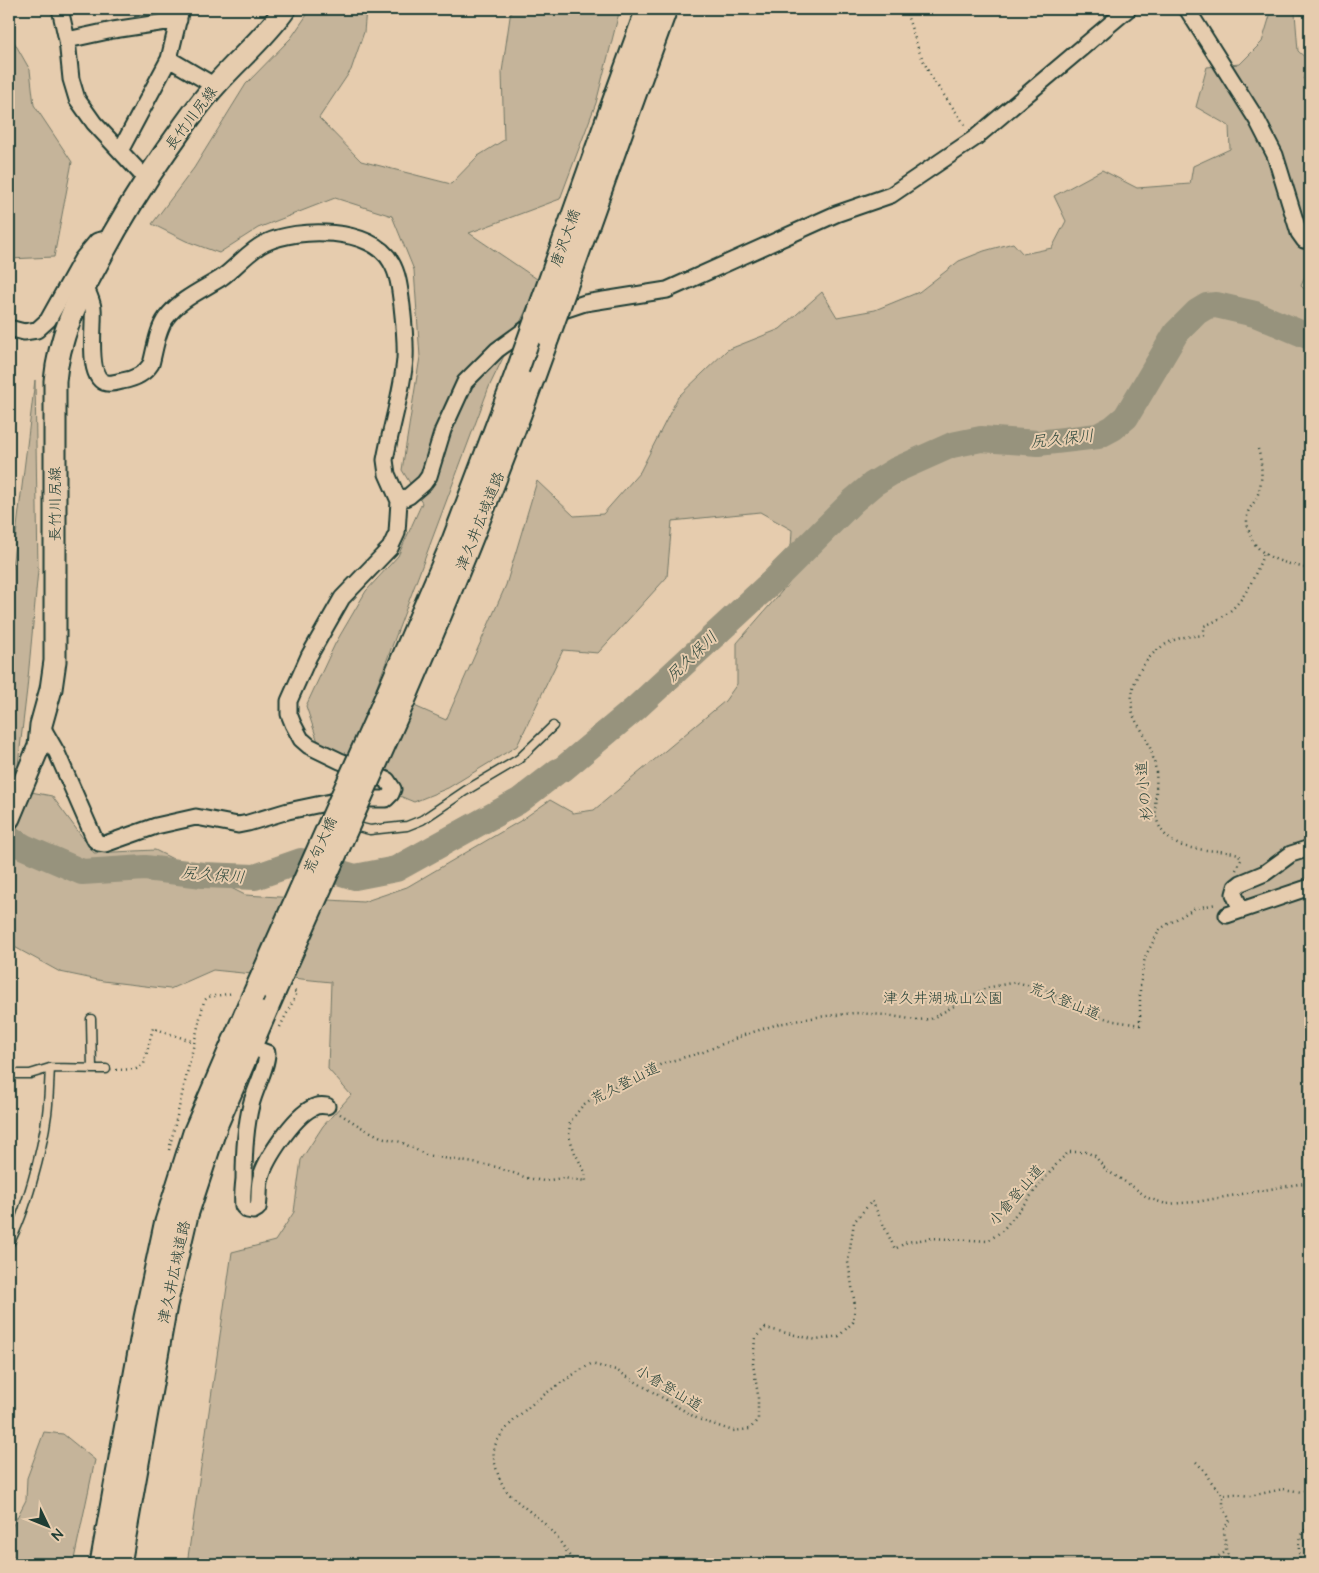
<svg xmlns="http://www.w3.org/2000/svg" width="1319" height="1573" viewBox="0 0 1319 1573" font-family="'Architects Daughter','Klee One',sans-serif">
  <rect width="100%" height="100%" fill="#e6ccae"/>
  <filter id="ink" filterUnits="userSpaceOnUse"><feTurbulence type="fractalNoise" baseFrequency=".02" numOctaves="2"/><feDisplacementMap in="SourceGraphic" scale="10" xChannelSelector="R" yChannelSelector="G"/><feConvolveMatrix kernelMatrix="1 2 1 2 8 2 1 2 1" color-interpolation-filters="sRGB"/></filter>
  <g filter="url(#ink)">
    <path fill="#c5b49a" stroke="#727867" d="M 311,9 L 366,9 L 364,32 L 351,70 L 319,118 L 361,161 L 451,184 L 478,156 L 504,140 L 502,72 L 510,17 L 512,9 L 620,9 L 596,103 L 560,199 L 469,233 L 540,281 L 489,387 L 376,689 L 446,720 L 506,585 L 537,481 L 574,516 L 603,514 L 640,472 L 678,397 L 727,350 L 780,329 L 822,292 L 837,317 L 875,310 L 919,292 L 959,261 L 984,251 L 1013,243 L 1023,254 L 1052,248 L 1066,221 L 1054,196 L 1102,170 L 1137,188 L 1190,184 L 1193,166 L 1230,149 L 1229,126 L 1196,107 L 1207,67 L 1240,64 L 1262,42 L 1272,9 L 1310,9 L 1310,17 L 1295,13 L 1298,51 L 1310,62 L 1303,79 L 1310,82 L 1310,213 L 1301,220 C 1311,249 1314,257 1301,286 L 1310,294 L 1310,1564 L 187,1564 L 232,1252 L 275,1241 L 294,1212 L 301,1160 L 323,1126 L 351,1095 L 328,1069 L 331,982 L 213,970 L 170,989 L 103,981 L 60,972 L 9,944 L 9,849 L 31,792 L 52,796 L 94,853 L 155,850 L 245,895 L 363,902 L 407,887 L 520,821 L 550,800 L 573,813 L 594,810 L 725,701 L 737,684 L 737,643 L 789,583 L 792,530 L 760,512 L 672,521 L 667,577 L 598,653 L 563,650 L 517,746 L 448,788 L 414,802 L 340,771 L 317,739 L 306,706 L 335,644 L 366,591 L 398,556 L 422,503 L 402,470 L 420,357 L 414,270 L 392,216 L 335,198 L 258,228 L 219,253 L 186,241 L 152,224 L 194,168 L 246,84 L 291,38 Z
      M 9,33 L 30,70 L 34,105 L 72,162 L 54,257 L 9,259 Z
      M 35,380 L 38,570 L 27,689 L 16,782 L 9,801 L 9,578 L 12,568 Z
      M 44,1432 L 63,1434 L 95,1460 L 73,1564 L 9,1564 L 9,1543 L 12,1527 L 26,1500 L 27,1478 Z"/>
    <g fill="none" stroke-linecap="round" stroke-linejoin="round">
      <path stroke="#97937d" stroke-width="26" d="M 9,838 L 24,847 L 82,872 L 145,868 L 203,875 L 255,877 L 301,861 L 355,877 L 396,869 L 519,801 L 558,771 L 563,769 L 636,708 L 775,579 L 853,501 L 873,484 L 896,470 L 952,445 L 981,439 L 1038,443 L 1098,436 L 1113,428 L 1126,417 L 1176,333 L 1197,312 L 1207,306 L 1216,305 L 1255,314 L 1310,337"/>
      <g stroke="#1f3d34" stroke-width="11">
        <path id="lane" d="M 350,825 L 370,830 L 407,826 L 422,820 L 465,791 L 519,759 L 553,726
          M 91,1019 L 92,1069
          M 9,1074 L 30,1074 L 50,1068 L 106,1069
          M 9,1244 C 26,1211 42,1152 47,1114 C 49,1099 49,1083 50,1068"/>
      </g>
      <g stroke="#1f3d34" stroke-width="19">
        <path id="street" d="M 60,9 L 67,40 L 71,79 L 77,99 L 94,123 L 146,179
          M 1187,9 L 1257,120 L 1275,155 L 1299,233 L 1304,240 L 1310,238
          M 67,40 L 113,30 L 179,20
          M 169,59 L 215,86
          M 120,151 L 169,59 L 181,9
          M 85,286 C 88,293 92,300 93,308 C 95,323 85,380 107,383 C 111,384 118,382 122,381 C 134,379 144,375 151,364 C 155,350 157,330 166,318 C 180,299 202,290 221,278 C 237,267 248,251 265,243 C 298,227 372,227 391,262 C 399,275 400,292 402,306 C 404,324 406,342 405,359 C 402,394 391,426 385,460 L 387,474 L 399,501 L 409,496 L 424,483 L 429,476 L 443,430 L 465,382 L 497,350 L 526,329 L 546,316 L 585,303 L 667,290 L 836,214 L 891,195 L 975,138 L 1128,9
          M 9,328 L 24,332 L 37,330 L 48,320 L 82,259 L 97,241 L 110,238
          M 41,725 L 57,753 L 95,840 L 99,843 L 105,844 L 156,826 L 196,817 L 238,825 L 248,823 L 288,811 L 345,799 L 386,799 L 391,794 L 393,789 L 387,780 L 340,761 L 309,746 L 301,739 L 293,724 L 289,714 L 289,701 L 309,656 L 342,598 L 390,548 L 397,533 L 399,501
          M 1241,910 L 1234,894 L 1236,887 L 1241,883 L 1265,873 L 1291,854 L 1310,848
          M 1227,915 L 1310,887
          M 251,1047 L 267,1053 C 267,1068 255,1088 251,1105 C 245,1129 244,1154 244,1179 C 243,1188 242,1197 243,1206 L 247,1210 L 253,1211 L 258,1208 C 260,1198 258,1186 261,1177 C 266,1158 294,1117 312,1108 C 317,1105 321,1105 327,1106"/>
      </g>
      <g stroke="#1f3d34" stroke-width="25">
        <path id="secondary" d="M 611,108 L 647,9
          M 628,114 L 666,9
          M 388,692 L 452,543 L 518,369
          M 404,701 C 456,581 504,461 548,338
          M 9,818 L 39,746 L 41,725 L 51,689 L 55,661 L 55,381 C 59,337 76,302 97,264 C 118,224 140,188 166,151 C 182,129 196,107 214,87 C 237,60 265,38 285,9
          M 101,1564 L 145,1318 L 165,1225 L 194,1133 L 252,998
          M 120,1564 L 166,1305 L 187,1215 L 217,1124 L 274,993"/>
      </g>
      <path stroke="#1f3d34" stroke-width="2.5" stroke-dasharray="1 4" stroke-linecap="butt" d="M 905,9 L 919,51 L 931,77 L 966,126
        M 1258,449 C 1263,465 1263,484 1256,499 C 1254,503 1250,507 1248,512 C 1246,517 1247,525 1249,531 C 1256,559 1286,563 1310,569
        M 1236,870 L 1241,860 L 1239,854 C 1219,849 1188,852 1172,841 C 1144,820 1161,793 1155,766 C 1153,756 1149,743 1144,734 C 1140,727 1135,721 1133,714 C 1125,681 1151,643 1185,637 C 1191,636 1197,636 1204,635 L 1204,626 C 1241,612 1250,587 1264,553
        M 280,1027 L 297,993 L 294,991
        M 116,1070 L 136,1069 L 144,1064 L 153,1028 L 194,1042
        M 340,1114 L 361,1127 L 381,1137 L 401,1142 L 426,1155 L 497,1167 L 527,1178 L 544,1181 L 563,1178 L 586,1181 L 585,1172 L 575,1153 L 569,1136 L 570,1122 L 583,1105 L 599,1094 L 664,1063 L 703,1052 L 744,1035 L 778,1024 L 817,1017 L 855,1013 L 886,1015 L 916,1020 L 931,1019 L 986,988 L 1016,982 L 1045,990 L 1089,1013 L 1114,1021 L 1140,1025 L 1140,986 L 1145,957 L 1160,929 L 1195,908 L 1217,904
        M 169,1150 L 204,1001 L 208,997 L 234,993
        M 1196,1462 L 1204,1470 L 1209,1479 L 1223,1495
        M 575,1564 C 567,1553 560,1540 551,1530 C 538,1516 516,1503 505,1489 C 499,1480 492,1459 494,1449 C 500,1422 567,1377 591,1364 L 616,1370 L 698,1419 L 733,1431 L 750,1429 L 758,1419 L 758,1395 L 753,1364 L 755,1338 L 765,1328 L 817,1340 L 839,1336 L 853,1322 L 855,1305 L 848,1262 L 854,1222 L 872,1201 L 895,1249 L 907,1242 L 932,1238 L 988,1241 L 1002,1231 L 1060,1160 L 1069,1152 L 1086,1152 L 1095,1156 L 1106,1170 L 1132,1186 L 1148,1198 L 1166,1204 L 1196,1202 L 1310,1182
        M 1206,1564 L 1227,1551
        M 1230,1564 L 1226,1549 L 1224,1529 L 1230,1520 L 1223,1507 L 1223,1495 L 1235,1494 L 1250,1496 L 1283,1489 L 1302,1492 L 1310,1487
        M 1301,1564 C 1297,1546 1298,1538 1310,1523"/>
      <use href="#lane" stroke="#e6ccae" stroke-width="8"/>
      <use href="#street" stroke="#e6ccae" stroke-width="15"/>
      <use href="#secondary" stroke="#e6ccae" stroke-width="21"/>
      <g stroke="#1f3d34" stroke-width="25" stroke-linecap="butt">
        <path id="secondary-bridge" d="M 548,338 L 628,114
          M 518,369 L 611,108
          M 274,993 L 404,701
          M 252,998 L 388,692"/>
      </g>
      <use href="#secondary-bridge" stroke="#e6ccae" stroke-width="21"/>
    </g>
  </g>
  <g text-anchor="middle" stroke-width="4" stroke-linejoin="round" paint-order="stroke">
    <g font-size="15" fill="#1f3d34" stroke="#e6ccae">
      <text transform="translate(191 118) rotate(-53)" y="5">長竹川尻線</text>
      <text transform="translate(565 238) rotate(-70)" y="5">唐沢大橋</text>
      <text transform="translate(55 504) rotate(-90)" y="5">長竹川尻線</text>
      <text transform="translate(480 521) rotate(-68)" y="5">津久井広域道路</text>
      <text transform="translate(1144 791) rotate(-96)" y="5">杉の小道</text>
      <text transform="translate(320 845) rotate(-66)" y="5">荒句大橋</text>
      <text transform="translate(1065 1001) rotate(22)" y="5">荒久登山道</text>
      <text transform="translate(625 1083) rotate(-27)" y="5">荒久登山道</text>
      <text transform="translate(1016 1195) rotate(-49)" y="5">小倉登山道</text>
      <text transform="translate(174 1272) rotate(-78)" y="5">津久井広域道路</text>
      <text transform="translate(669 1388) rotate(31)" y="5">小倉登山道</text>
    </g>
    <g font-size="15" fill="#274339" stroke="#e6ccae">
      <text x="943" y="1003">津久井湖城山公園</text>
    </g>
    <g font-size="16" font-style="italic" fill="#2b463b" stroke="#e6ccae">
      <text transform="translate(1062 438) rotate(-6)" y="6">尻久保川</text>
      <text transform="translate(691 656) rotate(-44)" y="6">尻久保川</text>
      <text transform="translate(213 874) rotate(5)" y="6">尻久保川</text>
    </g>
  </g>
  <rect width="1319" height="1573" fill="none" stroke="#e6ccae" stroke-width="30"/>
  <rect x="15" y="15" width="1289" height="1543" fill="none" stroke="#1f3d34" stroke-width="2" filter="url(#ink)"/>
  <g transform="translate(48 1526) rotate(133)" stroke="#e6ccae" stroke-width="4" paint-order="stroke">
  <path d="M0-4L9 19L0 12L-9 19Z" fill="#1f3d34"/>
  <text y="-8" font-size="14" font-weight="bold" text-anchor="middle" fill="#1f3d34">N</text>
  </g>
</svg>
